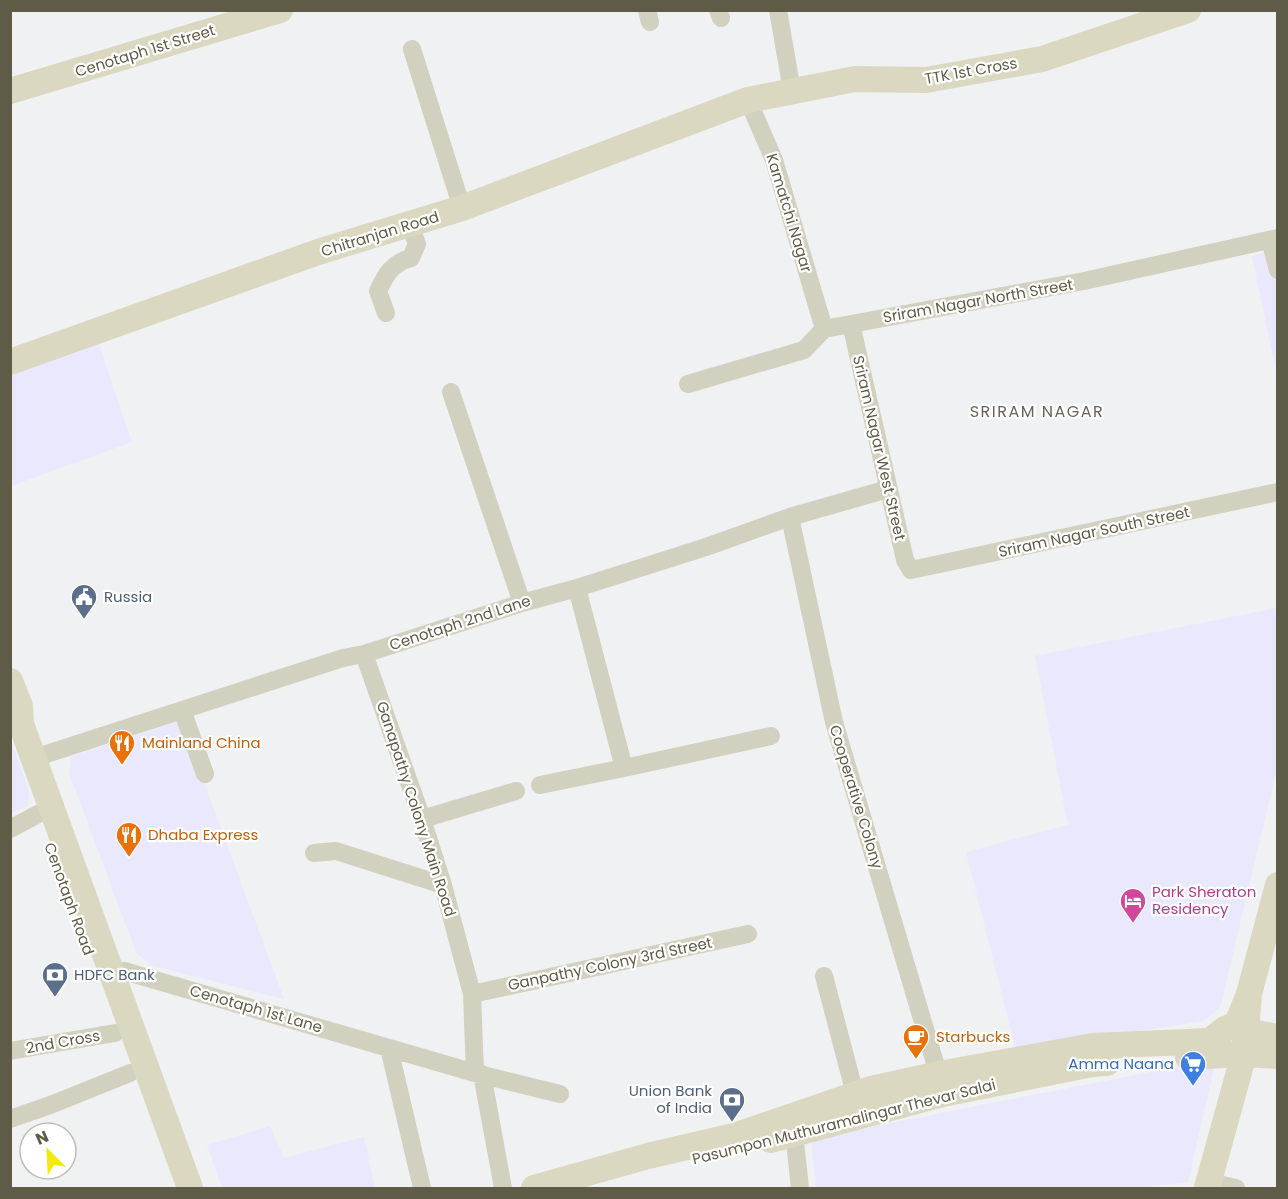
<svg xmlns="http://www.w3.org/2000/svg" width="1288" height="1199" viewBox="0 0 1288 1199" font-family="Poppins,sans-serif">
  <rect width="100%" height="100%" fill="#eff1f2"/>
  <path fill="#eae8fd" d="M 1277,250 L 1277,376 L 1252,256 Z
    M 98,341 L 132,442 L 11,486 L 11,373 Z
    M 1277,608 L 1277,768 L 1220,1008 L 1203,1021 L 1016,1051 L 966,852 L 1068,825 L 1035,656 Z
    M 181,720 L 284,999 L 150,965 L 136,952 L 69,773 L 71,757 Z
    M 10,738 L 29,791 L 28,806 L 11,813 Z
    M 1216,1059 L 1188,1182 L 1134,1188 L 816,1188 L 811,1139 Z
    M 270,1126 L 284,1158 L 364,1137 L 375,1188 L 222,1188 L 207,1145 Z"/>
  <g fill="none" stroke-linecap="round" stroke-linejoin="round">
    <path stroke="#d2d0bf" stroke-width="18" d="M 647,10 L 650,22
      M 718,10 L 721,18
      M 778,10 L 792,91
      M 412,49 L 462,208
      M 748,100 L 774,160 L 824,329
      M 1270,240 L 1278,270
      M 386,313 L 378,291 C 386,274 392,263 411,258 L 417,244 L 410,225
      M 851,324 L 905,560 L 911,570 L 1278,492
      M 688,384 L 804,350 L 824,329 L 1084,281 L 1278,238
      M 451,392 L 522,603
      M 790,517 L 834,722 L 941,1083
      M 577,588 L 624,768 L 771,736
      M 364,654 L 422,819 L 443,885 L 472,994 L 475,1073
      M 182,710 L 205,774
      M 34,758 L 343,658 L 364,654 L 522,603 L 577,588 L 706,547 L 790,517 L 888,489
      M 540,785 L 624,768
      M 422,819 L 516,791
      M 10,829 L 38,814
      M 314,853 L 336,851 L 443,885
      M 124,971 L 475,1073 L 560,1094
      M 824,976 L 855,1094
      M 472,994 L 748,934
      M 389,1048 L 422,1188
      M 10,1051 L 115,1033
      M 482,1074 L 503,1188
      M 10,1119 L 53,1104 L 130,1073
      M 794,1133 L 800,1188
      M 1209,1182 L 1236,1188"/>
    <path stroke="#dad8c0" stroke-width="26" d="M 10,91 L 280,10
      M 10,362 L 318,252 L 462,208 L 748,100 L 855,79 L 926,80 L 1042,59 L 1188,10
      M 10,681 L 20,706 L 21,724 L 190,1188
      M 1246,1031 L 1278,1037
      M 1188,1057 L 1244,1054 L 1278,1056
      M 771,1140 L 943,1094 L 1092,1064 L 1107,1063
      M 534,1188 L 648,1156 L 734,1136 L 871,1089 L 939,1074 L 1093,1046 L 1210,1041 L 1225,1029 L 1237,1024 L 1249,994
      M 1207,1188 L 1244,1054 L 1249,994 L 1278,885"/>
  </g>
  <defs>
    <g id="civic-pin" transform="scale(1.35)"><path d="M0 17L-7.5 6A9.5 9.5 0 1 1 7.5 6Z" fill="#5c6f8a" stroke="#fff"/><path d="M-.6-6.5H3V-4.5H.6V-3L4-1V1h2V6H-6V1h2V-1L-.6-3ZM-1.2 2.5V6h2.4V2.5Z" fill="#fff"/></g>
    <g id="restaurant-pin" transform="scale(1.35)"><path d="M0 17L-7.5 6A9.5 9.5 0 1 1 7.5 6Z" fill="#e8710a" stroke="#fff"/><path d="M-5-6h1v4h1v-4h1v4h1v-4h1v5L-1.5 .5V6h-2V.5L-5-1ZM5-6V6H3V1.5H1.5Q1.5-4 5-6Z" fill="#fff"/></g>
    <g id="hotel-pin" transform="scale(1.35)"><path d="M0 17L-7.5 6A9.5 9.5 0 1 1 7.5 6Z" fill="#d1479c" stroke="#fff"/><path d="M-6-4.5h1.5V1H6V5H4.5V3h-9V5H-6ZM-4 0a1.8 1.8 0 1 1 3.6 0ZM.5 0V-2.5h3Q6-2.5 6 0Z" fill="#fff"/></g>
    <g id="bank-pin" transform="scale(1.35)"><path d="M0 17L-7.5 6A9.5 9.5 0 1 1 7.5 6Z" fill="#5c6f8a" stroke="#fff"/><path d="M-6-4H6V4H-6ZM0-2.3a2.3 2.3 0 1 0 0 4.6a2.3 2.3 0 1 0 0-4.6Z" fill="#fff"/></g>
    <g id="cafe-pin" transform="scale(1.35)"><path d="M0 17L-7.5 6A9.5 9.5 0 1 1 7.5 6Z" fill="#e8710a" stroke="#fff"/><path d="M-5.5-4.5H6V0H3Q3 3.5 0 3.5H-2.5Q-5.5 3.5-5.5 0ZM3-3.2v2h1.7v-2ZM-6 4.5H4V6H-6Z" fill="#fff"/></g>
    <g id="supermarket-pin" transform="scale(1.35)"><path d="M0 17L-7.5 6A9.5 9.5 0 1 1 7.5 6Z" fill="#3f7fe0" stroke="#fff"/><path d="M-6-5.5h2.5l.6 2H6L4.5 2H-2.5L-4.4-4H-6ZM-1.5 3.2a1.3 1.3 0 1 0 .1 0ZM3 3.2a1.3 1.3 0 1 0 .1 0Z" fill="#fff"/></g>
  </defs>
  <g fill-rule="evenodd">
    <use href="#civic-pin" x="84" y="597"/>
    <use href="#restaurant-pin" x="122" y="743"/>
    <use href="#restaurant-pin" x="129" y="835"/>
    <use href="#hotel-pin" x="1133" y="901"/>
    <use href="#bank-pin" x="55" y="975"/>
    <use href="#cafe-pin" x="916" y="1037"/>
    <use href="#supermarket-pin" x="1193" y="1064"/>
    <use href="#bank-pin" x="732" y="1100"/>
  </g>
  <g text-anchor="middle" stroke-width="4.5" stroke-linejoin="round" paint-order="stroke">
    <g font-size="15" fill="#5e5c46" stroke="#fff">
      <text transform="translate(145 51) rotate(-17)" y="5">Cenotaph 1st Street</text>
      <text transform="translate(971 71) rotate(-10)" y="5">TTK 1st Cross</text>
      <text transform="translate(789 213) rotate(73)" y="5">Kamatchi Nagar</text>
      <text transform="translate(380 234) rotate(-17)" y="5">Chitranjan Road</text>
      <text transform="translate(978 301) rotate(-10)" y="5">Sriram Nagar North Street</text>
      <text transform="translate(879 448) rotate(77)" y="5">Sriram Nagar West Street</text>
      <text transform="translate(1094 532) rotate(-12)" y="5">Sriram Nagar South Street</text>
      <text transform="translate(460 623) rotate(-18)" y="5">Cenotaph 2nd Lane</text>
      <text transform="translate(856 797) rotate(73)" y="5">Cooperative Colony</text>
      <text transform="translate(416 809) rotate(72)" y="5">Ganapathy Colony Main Road</text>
      <text transform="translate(69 899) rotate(70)" y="5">Cenotaph Road</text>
      <text transform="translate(610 964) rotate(-12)" y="5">Ganpathy Colony 3rd Street</text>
      <text transform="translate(256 1009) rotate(16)" y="5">Cenotaph 1st Lane</text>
      <text transform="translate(63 1042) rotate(-10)" y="5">2nd Cross</text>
      <text transform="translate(844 1122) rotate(-14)" y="5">Pasumpon Muthuramalingar Thevar Salai</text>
    </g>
    <g font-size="15" fill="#4e5e75" stroke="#fff" text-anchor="start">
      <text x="104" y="602">Russia</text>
      <text x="74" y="980">HDFC Bank</text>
      <text x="712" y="1096" text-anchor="end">Union Bank<tspan x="712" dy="17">of India</tspan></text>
    </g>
    <g font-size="15" fill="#c56008" stroke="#fff" text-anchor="start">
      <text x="142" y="748">Mainland China</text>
      <text x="148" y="840">Dhaba Express</text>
      <text x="936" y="1042">Starbucks</text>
    </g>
    <g font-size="15" fill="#b23c85" stroke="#fff" text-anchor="start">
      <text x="1152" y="897">Park Sheraton<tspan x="1152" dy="17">Residency</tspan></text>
    </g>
    <g font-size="15" fill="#366cbe" stroke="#fff" text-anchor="end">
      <text x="1174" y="1069">Amma Naana</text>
    </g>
    <g font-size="16" letter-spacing="1.5" fill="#65655b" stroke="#fff">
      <text x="1037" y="417">SRIRAM NAGAR</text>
    </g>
  </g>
  <rect width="1288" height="1199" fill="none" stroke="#5e5c46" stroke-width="24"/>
  <g transform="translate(48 1151) rotate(336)"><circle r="28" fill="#ffffff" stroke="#bfbeb5" stroke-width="1.5"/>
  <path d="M0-4.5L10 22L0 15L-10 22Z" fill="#f1ea0b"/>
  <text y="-9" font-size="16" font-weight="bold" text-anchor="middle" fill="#5e5c46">N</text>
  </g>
</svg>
